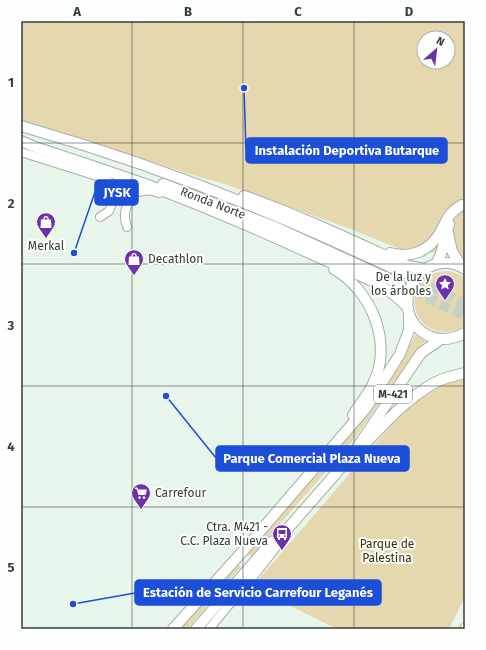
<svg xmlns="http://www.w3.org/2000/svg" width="486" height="650" viewBox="0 0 486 650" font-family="'Fira Sans',sans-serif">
  <rect width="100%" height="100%" fill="#e8f5eb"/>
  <path fill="#e6d8ae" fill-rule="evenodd" d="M 21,21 L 465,21 L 465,256 L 400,249 L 348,228 L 228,185 L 186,173 L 78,137 L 21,121 ZM 424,38 L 448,38 L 448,62 L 424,62 Z
    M 449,271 L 458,274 L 465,278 L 465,325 C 451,337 429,333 419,318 C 410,303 415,282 431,275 C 436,272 442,271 449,271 Z
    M 415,335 L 425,341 L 416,351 L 352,442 L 251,557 L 247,553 L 355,429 L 399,366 Z
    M 465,377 L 465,597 L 449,629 L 337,629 L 252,587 L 407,407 L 451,380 Z
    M 237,564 L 241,567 L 187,629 L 180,629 Z"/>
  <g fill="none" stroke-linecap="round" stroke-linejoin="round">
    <path stroke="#c5d0c7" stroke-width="10" stroke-dasharray="10 5" stroke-linecap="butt" d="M 404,273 L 465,304
      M 400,284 L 465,316"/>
    <g stroke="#a4b0a7" stroke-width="10">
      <path id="minor" d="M 21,152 L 103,178 C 112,182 118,191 127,193 C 133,194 137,192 143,191 C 148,190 154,191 159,193
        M 100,217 L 109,211 L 115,196 L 115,187
        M 127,227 C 122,213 126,206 134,194
        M 209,629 L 247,583
        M 464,629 L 465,627"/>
    </g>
    <g stroke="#a4b0a7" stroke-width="12">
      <path id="major" d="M 21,126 C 108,151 193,181 276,216 C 319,234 362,254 404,273
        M 21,141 L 35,147 C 74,160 114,173 153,187 C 209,208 264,232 318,257 C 345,269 390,285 407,307
        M 163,184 L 275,227 L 400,284
        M 244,196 C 301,216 353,241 408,266 L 425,269
        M 448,233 L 452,251 L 461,266
        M 390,253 C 410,259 429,251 440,233 C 447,220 448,213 462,205
        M 436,264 L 441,254 L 449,224
        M 334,269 C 372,291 393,343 373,384 C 368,395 359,405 353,415
        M 465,269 C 420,242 382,312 429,336 C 441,341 454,339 465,333
        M 364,445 C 386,422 407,398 436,382 C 444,378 456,375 465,373
        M 247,583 L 275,547
        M 173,629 L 251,542 L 366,408 L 400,354 L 409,330 L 409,313
        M 196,629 L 271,543 L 283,534 L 352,455 L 421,353 L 441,339"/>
    </g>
    <use href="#minor" stroke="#fff" stroke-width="8"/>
    <use href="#major" stroke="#fff" stroke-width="10"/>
  </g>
  <path fill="none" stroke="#383d39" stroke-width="1" stroke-opacity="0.55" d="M 132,21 L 132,629M 243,21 L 243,629M 354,21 L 354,629M 21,143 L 465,143M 21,264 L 465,264M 21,386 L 465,386M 21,507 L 465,507"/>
  <defs>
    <g id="shop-pin" transform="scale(1)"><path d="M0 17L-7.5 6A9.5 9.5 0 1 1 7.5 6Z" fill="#6d32a8" stroke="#fcfffd"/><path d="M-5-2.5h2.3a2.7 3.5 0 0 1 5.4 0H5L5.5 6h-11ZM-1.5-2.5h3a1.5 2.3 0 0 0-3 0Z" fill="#fff"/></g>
    <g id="sight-pin" transform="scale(1)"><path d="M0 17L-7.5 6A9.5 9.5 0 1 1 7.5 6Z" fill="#6d32a8" stroke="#fcfffd"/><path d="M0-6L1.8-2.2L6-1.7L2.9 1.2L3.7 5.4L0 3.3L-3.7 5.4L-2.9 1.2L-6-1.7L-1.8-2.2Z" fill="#fff"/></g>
    <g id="supermarket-pin" transform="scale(1)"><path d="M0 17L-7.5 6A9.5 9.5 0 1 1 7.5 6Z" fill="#6d32a8" stroke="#fcfffd"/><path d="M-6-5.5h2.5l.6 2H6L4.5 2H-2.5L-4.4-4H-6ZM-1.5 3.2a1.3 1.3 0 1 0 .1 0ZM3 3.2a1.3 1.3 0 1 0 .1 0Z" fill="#fff"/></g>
    <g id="bus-pin" transform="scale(1)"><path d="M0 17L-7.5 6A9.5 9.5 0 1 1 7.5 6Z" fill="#6d32a8" stroke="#fcfffd"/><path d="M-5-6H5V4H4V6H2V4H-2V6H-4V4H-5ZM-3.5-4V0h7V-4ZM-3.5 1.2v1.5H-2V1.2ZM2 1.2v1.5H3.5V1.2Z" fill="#fff"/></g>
  </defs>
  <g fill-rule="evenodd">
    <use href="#shop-pin" x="46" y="222"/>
    <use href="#shop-pin" x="134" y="259"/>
    <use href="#sight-pin" x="445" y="284"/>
    <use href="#supermarket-pin" x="141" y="493"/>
    <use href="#bus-pin" x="282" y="534"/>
  </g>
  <g text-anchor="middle" stroke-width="4" stroke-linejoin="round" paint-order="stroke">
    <rect fill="#fcfffd" stroke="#737774" stroke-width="1" x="374" y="385" width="38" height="18" rx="3"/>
    <g font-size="11" font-weight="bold" fill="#383d39">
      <text x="393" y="398">M-421</text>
    </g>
    <g font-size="12" fill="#383d39" stroke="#fcfffd">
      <text transform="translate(213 203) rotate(21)" y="4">Ronda Norte</text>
    </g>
    <g font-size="12" fill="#383d39" stroke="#fcfffd" text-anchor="start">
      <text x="46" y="250" text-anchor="middle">Merkal</text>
      <text x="148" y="263">Decathlon</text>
      <text x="431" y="281" text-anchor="end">De la luz y<tspan x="431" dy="14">los árboles</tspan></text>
      <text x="155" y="497">Carrefour</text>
      <text x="268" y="531" text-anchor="end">Ctra. M421 -<tspan x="268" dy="14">C.C. Plaza Nueva</tspan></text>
    </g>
    <g font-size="12" fill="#3d3002" stroke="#fcfffd">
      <text x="387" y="548">Parque de<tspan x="387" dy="14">Palestina</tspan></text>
    </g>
  </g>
  <path fill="none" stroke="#1d4ed8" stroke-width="1.5" d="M244 88L246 150M74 253L95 192M166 396L216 458M73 604L135 593"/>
  <g fill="#1d4ed8" stroke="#fcfffd" stroke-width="1.5">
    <circle cx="244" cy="88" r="4"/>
    <circle cx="74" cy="253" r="4"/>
    <circle cx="166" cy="396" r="4"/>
    <circle cx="73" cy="604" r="4"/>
  </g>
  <g fill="#1d4ed8" stroke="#1d4ed8" stroke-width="1.5">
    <rect x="246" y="138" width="201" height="25" rx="4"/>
    <rect x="95" y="180" width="43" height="25" rx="4"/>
    <rect x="216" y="446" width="193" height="25" rx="4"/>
    <rect x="135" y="580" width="246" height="25" rx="4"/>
  </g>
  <g font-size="13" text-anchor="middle" font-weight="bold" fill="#fff">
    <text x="347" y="155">Instalación Deportiva Butarque</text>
    <text x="117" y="197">JYSK</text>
    <text x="312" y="463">Parque Comercial Plaza Nueva</text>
    <text x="258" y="597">Estación de Servicio Carrefour Leganés</text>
  </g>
  <rect width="486" height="650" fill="none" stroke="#fcfffd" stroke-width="44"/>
  <g transform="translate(436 50) rotate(28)"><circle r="19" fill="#fcfffd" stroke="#aeb1af"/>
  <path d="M0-3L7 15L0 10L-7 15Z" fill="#6d32a8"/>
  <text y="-6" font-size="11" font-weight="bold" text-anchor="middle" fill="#383d39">N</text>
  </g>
  <rect x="22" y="22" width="442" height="606" fill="none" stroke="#383d39" stroke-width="1.5"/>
  <g font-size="13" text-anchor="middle" font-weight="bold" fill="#383d39">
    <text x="77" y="16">A</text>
    <text x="188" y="16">B</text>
    <text x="298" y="16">C</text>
    <text x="409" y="16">D</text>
    <text x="11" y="87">1</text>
    <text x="11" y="208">2</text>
    <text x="11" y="330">3</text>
    <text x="11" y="451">4</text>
    <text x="11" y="572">5</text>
  </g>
</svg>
